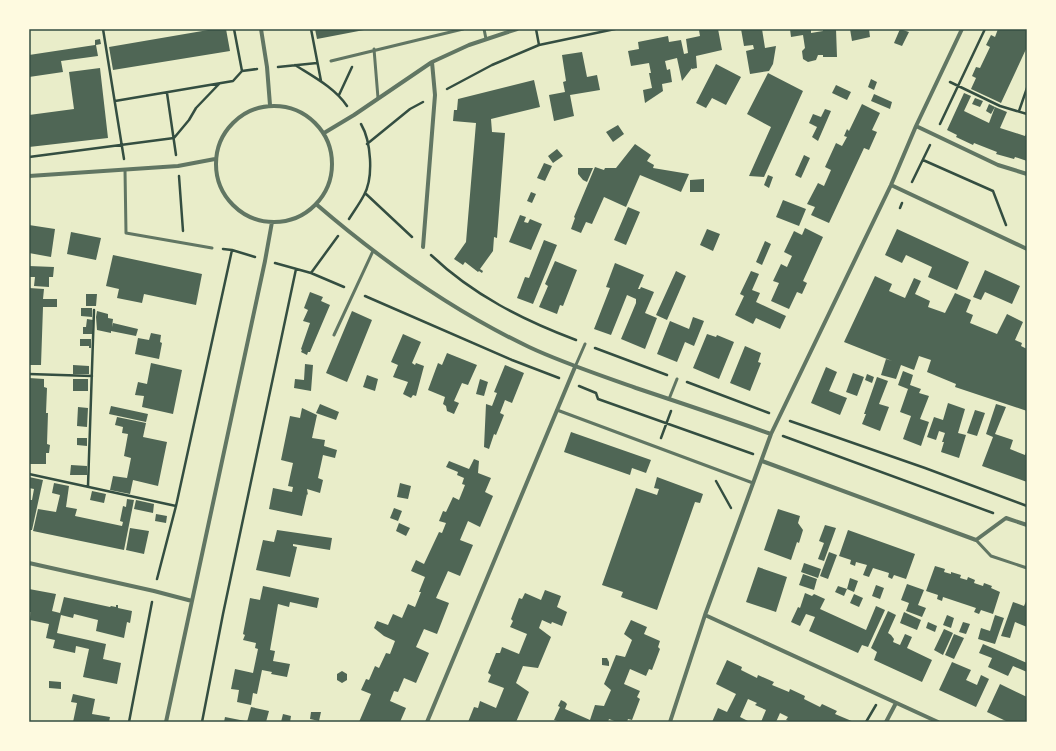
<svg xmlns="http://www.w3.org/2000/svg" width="1056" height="751" viewBox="0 0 1056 751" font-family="Roboto,sans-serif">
  <rect width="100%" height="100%" fill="#e9edc9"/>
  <path fill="#4f6655" d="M 214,29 L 226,29 L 230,51 L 113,70 L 109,47 Z
    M 315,29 L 364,29 L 364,30 L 317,39 Z
    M 706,29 L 718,29 L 722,50 L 696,56 L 697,68 L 692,69 L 692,68 L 682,81 L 677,58 L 665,61 L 667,70 L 670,69 L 672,82 L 662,84 L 663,91 L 645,103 L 643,90 L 652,88 L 649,73 L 651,73 L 649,63 L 631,66 L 628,51 L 639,49 L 638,42 L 668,36 L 669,42 L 681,40 L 684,54 L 688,53 L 686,39 L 700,36 L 699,30 Z
    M 741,29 L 762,29 L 765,48 L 776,46 L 773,64 L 769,71 L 750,74 L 746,51 L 754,49 L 753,45 L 744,46 Z
    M 790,29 L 811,29 L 811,33 L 823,31 L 823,29 L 836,29 L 837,57 L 823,57 L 823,55 L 818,55 L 816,60 L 808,62 L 803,59 L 802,51 L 805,48 L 803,35 L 791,37 Z
    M 850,29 L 869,29 L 870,37 L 852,41 Z
    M 900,29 L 909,32 L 902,46 L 894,43 Z
    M 998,29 L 1027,29 L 1027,47 L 1001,103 L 971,89 L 976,78 L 972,76 L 976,67 L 980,68 L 990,47 L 986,45 L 991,35 L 995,37 Z
    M 100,39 L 101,44 L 96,45 L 98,56 L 61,61 L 63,72 L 29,77 L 29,55 L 95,45 L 95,40 Z
    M 582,52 L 587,77 L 597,75 L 600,90 L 570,95 L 574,116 L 554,121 L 549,95 L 565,92 L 563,82 L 566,81 L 562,55 Z
    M 716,64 L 741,77 L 726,105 L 712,98 L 706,108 L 696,103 Z
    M 100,68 L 108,138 L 29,147 L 29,115 L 74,109 L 69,72 Z
    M 768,73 L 803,91 L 764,177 L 749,176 L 771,127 L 747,114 Z
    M 871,79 L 877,82 L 874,90 L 868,87 Z
    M 534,80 L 540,107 L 491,119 L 492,132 L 505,133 L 497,238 L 494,237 L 493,251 L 480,269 L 483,271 L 482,273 L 479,271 L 478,272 L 465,262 L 463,265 L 454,259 L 466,242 L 476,123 L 453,121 L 454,110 L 457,110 L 458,99 Z
    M 836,85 L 851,92 L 847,100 L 832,93 Z
    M 964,93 L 971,96 L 964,111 L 989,123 L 995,107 L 1007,112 L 1000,128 L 1025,136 L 1027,132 L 1027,161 L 1015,157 L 1014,159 L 996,154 L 997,152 L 974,143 L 973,145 L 956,137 L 957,135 L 947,130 Z
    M 874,94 L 892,102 L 890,109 L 871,101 Z
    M 975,98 L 983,101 L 980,107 L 972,104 Z
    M 862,104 L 880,113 L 872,130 L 877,132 L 869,150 L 864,148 L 829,223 L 811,215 L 815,207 L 807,204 L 818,183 L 824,186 L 831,170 L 825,167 L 836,143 L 842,146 L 847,137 L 844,136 L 847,129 L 849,131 Z
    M 989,104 L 995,107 L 991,114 L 986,111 Z
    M 825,109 L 831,111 L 818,141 L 812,137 L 817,127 L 809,123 L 813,114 L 821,117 Z
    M 618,125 L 624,134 L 613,142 L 606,132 Z
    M 635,144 L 651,155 L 647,161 L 654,165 L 653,168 L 689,174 L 681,192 L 640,175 L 626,207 L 604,197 L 592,224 L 586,222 L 581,233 L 571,229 L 575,218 L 574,217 L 595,167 L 604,170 L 605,168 L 616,168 Z
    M 557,149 L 563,156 L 553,163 L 548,156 Z
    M 804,155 L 810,158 L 801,178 L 795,175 Z
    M 544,163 L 552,166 L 545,181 L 537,178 Z
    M 578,168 L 593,168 L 587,182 L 583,180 L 578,174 Z
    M 768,175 L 773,177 L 769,188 L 764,185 Z
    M 704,179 L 704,192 L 690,192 L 690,180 Z
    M 531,192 L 536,194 L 532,203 L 527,201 Z
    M 783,200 L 806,209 L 799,226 L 776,217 Z
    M 628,207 L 640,212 L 626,245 L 614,240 Z
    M 520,215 L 526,217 L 524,222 L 528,223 L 530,219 L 542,224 L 531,250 L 509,242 Z
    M 29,225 L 55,229 L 51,257 L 29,253 Z
    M 805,228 L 823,237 L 803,281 L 807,283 L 802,294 L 797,292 L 789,309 L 771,301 L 779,283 L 773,281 L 781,264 L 787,267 L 792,256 L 784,252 L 794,231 L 802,235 Z
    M 707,229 L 720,234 L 713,251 L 700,245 Z
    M 897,229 L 969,262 L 957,290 L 928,277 L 932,267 L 906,255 L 902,263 L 885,255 Z
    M 71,232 L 101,238 L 96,260 L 67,254 Z
    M 544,240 L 557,245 L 533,304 L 517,298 L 525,277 L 529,278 Z
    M 765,241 L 771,244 L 762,265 L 756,262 Z
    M 113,255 L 202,274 L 196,305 L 144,294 L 142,303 L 117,298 L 119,289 L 106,286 Z
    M 555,261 L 577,270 L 563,306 L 560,305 L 557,314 L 539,307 L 548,286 L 545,284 Z
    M 615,263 L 644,275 L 638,289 L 640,289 L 641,287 L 654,292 L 645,313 L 657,318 L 645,349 L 621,339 L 636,303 L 636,299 L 627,295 L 611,335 L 594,329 L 610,288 L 606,287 Z
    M 29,266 L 54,267 L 53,277 L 49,277 L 49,287 L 34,286 L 35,277 L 29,277 Z
    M 985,270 L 1020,286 L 1012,304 L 985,292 L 981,300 L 973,297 Z
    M 676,271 L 686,276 L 667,320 L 656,315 Z
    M 751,271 L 759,274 L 752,290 L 760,293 L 756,302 L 786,316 L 780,329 L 756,318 L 753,324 L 735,315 L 744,296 L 740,294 Z
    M 875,276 L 892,284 L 889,291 L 905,298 L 914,278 L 921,281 L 915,294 L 930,301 L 928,307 L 945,313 L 955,293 L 971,300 L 966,312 L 973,315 L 970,323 L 997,334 L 1007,314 L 1023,322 L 1015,340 L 1022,343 L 1021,346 L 1027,349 L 1027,411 L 955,387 L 956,384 L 927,372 L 931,360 L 919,356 L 914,370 L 901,365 L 896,379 L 881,375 L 886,359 L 892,361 L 844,342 Z
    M 29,288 L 44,289 L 43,299 L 57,299 L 57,307 L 43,307 L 41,365 L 29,365 Z
    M 310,292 L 323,297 L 321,301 L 330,305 L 310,352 L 308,352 L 307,355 L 301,352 L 302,350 L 301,349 L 310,323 L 303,321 L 308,310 L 304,308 Z
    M 86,294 L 97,294 L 96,306 L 86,306 Z
    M 81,308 L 92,308 L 92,317 L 81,316 Z
    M 97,311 L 108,314 L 108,318 L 113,319 L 112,327 L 113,323 L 138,329 L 136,336 L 111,331 L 111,333 L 97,330 L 96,317 Z
    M 352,311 L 372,320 L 347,382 L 326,373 Z
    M 693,317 L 704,321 L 694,346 L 685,342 L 677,362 L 657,354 L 670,321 L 689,329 Z
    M 87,319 L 93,320 L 92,334 L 83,334 L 83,327 L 86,327 Z
    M 151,333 L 161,335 L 160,342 L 162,343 L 159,359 L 135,354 L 138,338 L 149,340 Z
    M 403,334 L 421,342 L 412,363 L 415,365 L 416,363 L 424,366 L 416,396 L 413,395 L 411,398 L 403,394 L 408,382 L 393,377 L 398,365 L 391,362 Z
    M 707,334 L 716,337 L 717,335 L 734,342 L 719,379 L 693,368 Z
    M 80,339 L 91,339 L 91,348 L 89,348 L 89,346 L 80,346 Z
    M 745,346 L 761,353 L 758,362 L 761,363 L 750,391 L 730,383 Z
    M 447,353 L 477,365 L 468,385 L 462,383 L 454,401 L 459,403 L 454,414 L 447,411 L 446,406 L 443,404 L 445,397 L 428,390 L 438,363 L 442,365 Z
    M 151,363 L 182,370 L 173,414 L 142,407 L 144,396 L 135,395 L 138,382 L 147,384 Z
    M 305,364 L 313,365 L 311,391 L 294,388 L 295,379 L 304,380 Z
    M 73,365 L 89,366 L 89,374 L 73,374 Z
    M 505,365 L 524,373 L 512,403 L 505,400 L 500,413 L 504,415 L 496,435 L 494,434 L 489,449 L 484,447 L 486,404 L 492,406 L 497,393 L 494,392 Z
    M 826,367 L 837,372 L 829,391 L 847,398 L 840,415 L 811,403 Z
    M 903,371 L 913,375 L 910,385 L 921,389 L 919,393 L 929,396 L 920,419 L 929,422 L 921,446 L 903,439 L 911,416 L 900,412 L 908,389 L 898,385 Z
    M 853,373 L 864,377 L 857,396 L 846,392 Z
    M 867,374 L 874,377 L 872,383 L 865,380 Z
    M 367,375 L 378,379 L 375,391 L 363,387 Z
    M 877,377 L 888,381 L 879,404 L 889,407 L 880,431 L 862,424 L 866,414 L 864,414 Z
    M 29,378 L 44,379 L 44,387 L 47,388 L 46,413 L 48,413 L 47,444 L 50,445 L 49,453 L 46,453 L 46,464 L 29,464 Z
    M 73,379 L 88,379 L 88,391 L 73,391 Z
    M 480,379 L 488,382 L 484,396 L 476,394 Z
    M 948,403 L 965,409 L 958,433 L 966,435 L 959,458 L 941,452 L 944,442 L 942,442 L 945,433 L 939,431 L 936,440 L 927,437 L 934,417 L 943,420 Z
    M 320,404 L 339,412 L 336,420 L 316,413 Z
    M 996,404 L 1006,407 L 995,434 L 1013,440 L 1010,449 L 1025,455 L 1027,449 L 1027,482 L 982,466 L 993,437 L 986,434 Z
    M 111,406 L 148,414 L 146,422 L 109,414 Z
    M 78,407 L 88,408 L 87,427 L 77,426 Z
    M 302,408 L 317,415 L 312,438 L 325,440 L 324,446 L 337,450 L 335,458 L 323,455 L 318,478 L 323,480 L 320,493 L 307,489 L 308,495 L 307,494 L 302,516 L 269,509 L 273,488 L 292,492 L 293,487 L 288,486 L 293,463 L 281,460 L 290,416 L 300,418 Z
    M 975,410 L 985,413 L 977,436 L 967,433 Z
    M 117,417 L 146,423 L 143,437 L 167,442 L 158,486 L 133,480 L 130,494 L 110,490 L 113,476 L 127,478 L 131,458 L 124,456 L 128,434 L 122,433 L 123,427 L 115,425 Z
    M 571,432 L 651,460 L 646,473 L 632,468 L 630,475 L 564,452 Z
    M 77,438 L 87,438 L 87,446 L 77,445 Z
    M 474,459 L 479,461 L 478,473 L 491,478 L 485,492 L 493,496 L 480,527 L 468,521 L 460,540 L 473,545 L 460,576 L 448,571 L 436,598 L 449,603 L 437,634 L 424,629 L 416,647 L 429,653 L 416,683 L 404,678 L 398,692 L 394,691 L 390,701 L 406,708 L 400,722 L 359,722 L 371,694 L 361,690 L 366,679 L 369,680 L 375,666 L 379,668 L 386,653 L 390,654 L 395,641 L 384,636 L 374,628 L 377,621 L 388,625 L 393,614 L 402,618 L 408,604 L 415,607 L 421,592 L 419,592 L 425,577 L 411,571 L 416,560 L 424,564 L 439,532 L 442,533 L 446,523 L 439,521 L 443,511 L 446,512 L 453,497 L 459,500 L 465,485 L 462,484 L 464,478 L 457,475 L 458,472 L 446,467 L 449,461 L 469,469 Z
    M 71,465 L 87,466 L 87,475 L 70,475 Z
    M 29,477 L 43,480 L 32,530 L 29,530 L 29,500 L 32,500 L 34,489 L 29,488 Z
    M 657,477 L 703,494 L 700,503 L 695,502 L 657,610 L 621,597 L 623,592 L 602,585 L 636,488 L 657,495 L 659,489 L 654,488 Z
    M 54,483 L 69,486 L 66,507 L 77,509 L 75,516 L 122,526 L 123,522 L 120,521 L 123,506 L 126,507 L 127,499 L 134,500 L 124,550 L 33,531 L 38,509 L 56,512 L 60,495 L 52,493 Z
    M 400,483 L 411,486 L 408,499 L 397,497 Z
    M 92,491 L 106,494 L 104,503 L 90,500 Z
    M 136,500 L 154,504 L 153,513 L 134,509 Z
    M 394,508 L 402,511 L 398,521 L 390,518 Z
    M 778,509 L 800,516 L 798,523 L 803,530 L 799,543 L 797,542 L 791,560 L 764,550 Z
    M 156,514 L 167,516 L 166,523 L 155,521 Z
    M 399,523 L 410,528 L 406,536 L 396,531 Z
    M 825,525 L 836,528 L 824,561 L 818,559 L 824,543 L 819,541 Z
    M 130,528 L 149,531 L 144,554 L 126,550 Z
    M 277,530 L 332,538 L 330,550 L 293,544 L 293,546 L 297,547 L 290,577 L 256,570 L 263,540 L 274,542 Z
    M 848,530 L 915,554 L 906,579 L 894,575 L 892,579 L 888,577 L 889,573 L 873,568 L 869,577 L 863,575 L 867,565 L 856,562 L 855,566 L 850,564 L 851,560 L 839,556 Z
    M 829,552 L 837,555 L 828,579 L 820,576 Z
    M 804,563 L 821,569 L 818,578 L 801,572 Z
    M 935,566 L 945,569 L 944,572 L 951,574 L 951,572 L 961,575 L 960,578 L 967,580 L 968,577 L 975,580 L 974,583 L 983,586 L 984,583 L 992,586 L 991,588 L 1000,592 L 993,614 L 981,610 L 979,614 L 974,612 L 976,608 L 943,597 L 942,601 L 937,599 L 938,595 L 926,591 Z
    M 758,567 L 787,577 L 776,612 L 746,602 Z
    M 803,574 L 817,579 L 814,590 L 799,585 Z
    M 850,578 L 858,581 L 854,592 L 847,589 L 844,596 L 835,592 L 838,586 L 847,589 Z
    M 907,584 L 924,590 L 918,605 L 926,608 L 922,617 L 906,611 L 909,603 L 901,600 Z
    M 876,585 L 884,588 L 880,599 L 872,596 Z
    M 263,586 L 319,598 L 317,608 L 290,602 L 289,607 L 278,604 L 270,650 L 275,651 L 273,661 L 290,664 L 287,677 L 271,674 L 272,672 L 262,670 L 257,694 L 253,693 L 251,705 L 237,702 L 239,690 L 231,689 L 235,669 L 253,673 L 258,649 L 255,648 L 256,643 L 243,640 L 245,635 L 243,634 L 250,598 L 260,600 Z
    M 29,589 L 56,594 L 52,611 L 60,613 L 64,597 L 110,607 L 111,606 L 116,607 L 116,605 L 118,605 L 118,608 L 132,611 L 130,623 L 127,622 L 124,638 L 96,631 L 98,620 L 74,614 L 73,618 L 61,615 L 57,633 L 106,644 L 103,659 L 121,663 L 117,684 L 83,677 L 89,649 L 76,646 L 75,653 L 53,648 L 55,640 L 46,638 L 49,624 L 30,620 L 31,612 L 29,612 Z
    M 545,590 L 561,596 L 557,607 L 567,612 L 562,626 L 552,622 L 551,624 L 542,620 L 539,628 L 551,637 L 538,668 L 523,666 L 516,683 L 529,692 L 516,722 L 501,721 L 501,722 L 468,722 L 474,707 L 478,708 L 480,701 L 496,708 L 504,688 L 488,682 L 491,675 L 488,673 L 496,653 L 500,653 L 502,647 L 519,654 L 527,634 L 510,627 L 513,621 L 511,619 L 519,598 L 522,599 L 525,593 L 541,600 Z
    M 805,593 L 812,596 L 814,594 L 825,599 L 820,609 L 866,630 L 876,606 L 885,610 L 868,647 L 862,645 L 858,653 L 809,631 L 815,617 L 806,614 L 800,626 L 791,622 L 798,607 L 800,608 Z
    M 854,594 L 863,598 L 859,607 L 850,603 Z
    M 1027,599 L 1027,627 L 1015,622 L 1010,638 L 1001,636 L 1013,602 L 1024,606 Z
    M 888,611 L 896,615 L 888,633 L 891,635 L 894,639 L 893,642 L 900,645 L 905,634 L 912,637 L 907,648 L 932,660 L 922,682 L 874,660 L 877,652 L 871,648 Z
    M 904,612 L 921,620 L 917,630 L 900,623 Z
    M 947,615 L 954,618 L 951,628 L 943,625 Z
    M 995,615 L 1004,618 L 995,644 L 978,639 L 981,628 L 990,631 Z
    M 631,620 L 647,627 L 644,634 L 660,641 L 658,647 L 660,649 L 652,670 L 649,669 L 646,676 L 630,669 L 624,684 L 640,691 L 637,697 L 640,699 L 632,720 L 628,719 L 627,722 L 617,722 L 609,719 L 608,722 L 560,722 L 554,720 L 560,707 L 558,706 L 561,700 L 565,702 L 567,704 L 565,709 L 590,720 L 595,705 L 604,706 L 611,690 L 604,684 L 610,670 L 616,655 L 625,657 L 632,640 L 624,634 Z
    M 928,622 L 937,626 L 935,632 L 926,628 Z
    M 963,622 L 970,624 L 966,634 L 959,632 Z
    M 944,629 L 953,633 L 943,655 L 934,650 Z
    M 954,634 L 964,638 L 954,659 L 945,655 Z
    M 983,644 L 1027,663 L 1027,672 L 1013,666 L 1008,676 L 988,667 L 992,658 L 979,653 Z
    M 602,658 L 607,658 L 609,662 L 609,666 L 602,665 Z
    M 727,660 L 742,667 L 741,670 L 757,678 L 758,675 L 774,682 L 772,685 L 789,692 L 790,689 L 805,696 L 804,699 L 820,707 L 822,704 L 837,711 L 835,714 L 854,722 L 791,722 L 786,720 L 788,717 L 780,713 L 776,722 L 761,722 L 766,710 L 755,705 L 757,703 L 748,699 L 740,717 L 750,722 L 712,722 L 718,708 L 727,712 L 736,694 L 716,684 Z
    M 952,662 L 971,670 L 966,680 L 977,685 L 981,675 L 989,679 L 976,707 L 939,690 Z
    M 342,671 L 347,674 L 347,680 L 342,683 L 337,680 L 337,674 Z
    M 49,681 L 61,682 L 61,689 L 49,688 Z
    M 1000,684 L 1027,697 L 1027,722 L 1008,722 L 987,712 Z
    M 73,694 L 95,699 L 92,714 L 110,717 L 109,722 L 73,722 L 77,703 L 71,702 Z
    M 251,707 L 269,711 L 266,722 L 247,722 Z
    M 311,712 L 321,712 L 319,721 L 310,719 Z
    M 283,714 L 291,716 L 290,722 L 281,722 Z
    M 225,717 L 245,721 L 245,722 L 224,722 Z"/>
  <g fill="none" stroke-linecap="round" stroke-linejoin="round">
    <path stroke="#344e41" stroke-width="2.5" d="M 103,29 L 124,159
      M 234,29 L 242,71
      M 311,29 L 321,81
      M 536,29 L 539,45
      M 295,65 C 314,77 335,88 347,106
      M 278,67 L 317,63
      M 950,82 L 1000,106 L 1027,114
      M 447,89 L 492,65 L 539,45 L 615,29
      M 167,93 L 176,155
      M 339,95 L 352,67
      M 115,101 L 233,81 L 242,71 L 257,69
      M 1019,111 L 1027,88
      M 940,124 L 985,29
      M 367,144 L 410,109 L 423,102
      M 29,157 L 174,138 L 189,120 L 196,108 L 219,84
      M 923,160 L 993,191 L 1006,225
      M 179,176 L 183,231
      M 912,182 L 930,145
      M 365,193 L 412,237
      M 900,208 L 902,203
      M 349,219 C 354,211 360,203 364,195 C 374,177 371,141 361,124
      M 223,249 L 232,250 L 255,257
      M 431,255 C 473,295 523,320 576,340
      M 275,263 L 311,273 L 344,287
      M 311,273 L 338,236
      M 365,296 L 512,360 L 559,378
      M 595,348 L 667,375
      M 29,374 L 92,376
      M 687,382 L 769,413
      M 579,386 L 596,393 L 598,399 L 753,454
      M 790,421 L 925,468 L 1027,506
      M 783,436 L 993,513
      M 661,438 L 671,411
      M 29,474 L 176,506
      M 716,481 L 731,508
      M 88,486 L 94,310
      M 157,579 L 176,506 L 232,250
      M 129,722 L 152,602
      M 202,722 L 223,614 L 296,269
      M 866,722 L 876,705"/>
    <path stroke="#617663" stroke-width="3" d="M 484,29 L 486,39
      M 374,49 L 378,98
      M 331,61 L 463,29
      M 125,170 L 126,233 L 212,248
      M 334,335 L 373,251
      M 575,367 L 585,344
      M 669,399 L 677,379
      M 557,410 L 753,483
      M 976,540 L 991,556 L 1027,568"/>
    <path stroke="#617663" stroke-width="4" d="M 261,29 L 267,67 L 270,105
      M216 164a58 58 0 1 1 116 0a58 58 0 1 1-116 0Z
      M 916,126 L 998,165 L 1027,174
      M 324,133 L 354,115 L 432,62 L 469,45 L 517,29
      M 29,176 L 178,166 L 215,159
      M 891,185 L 1027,249
      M 316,204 C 381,260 451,310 529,347 C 563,363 600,375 636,388 C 681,403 726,418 771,434
      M 423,247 L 435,95 L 432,62
      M 762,461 L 976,540 L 1006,518 L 1027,525
      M 29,563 L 154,591 L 192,601
      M 705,615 L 938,722
      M 166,722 L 265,261 L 272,222
      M 427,722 L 575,367
      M 670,722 L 705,615 L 771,434 L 891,185 L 916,126 L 962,29
      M 886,722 L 896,703"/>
  </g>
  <rect width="1056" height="751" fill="none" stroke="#fefae0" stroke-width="60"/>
  <rect x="30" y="30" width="996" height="691" fill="none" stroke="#344e41" stroke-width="1.5"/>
</svg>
